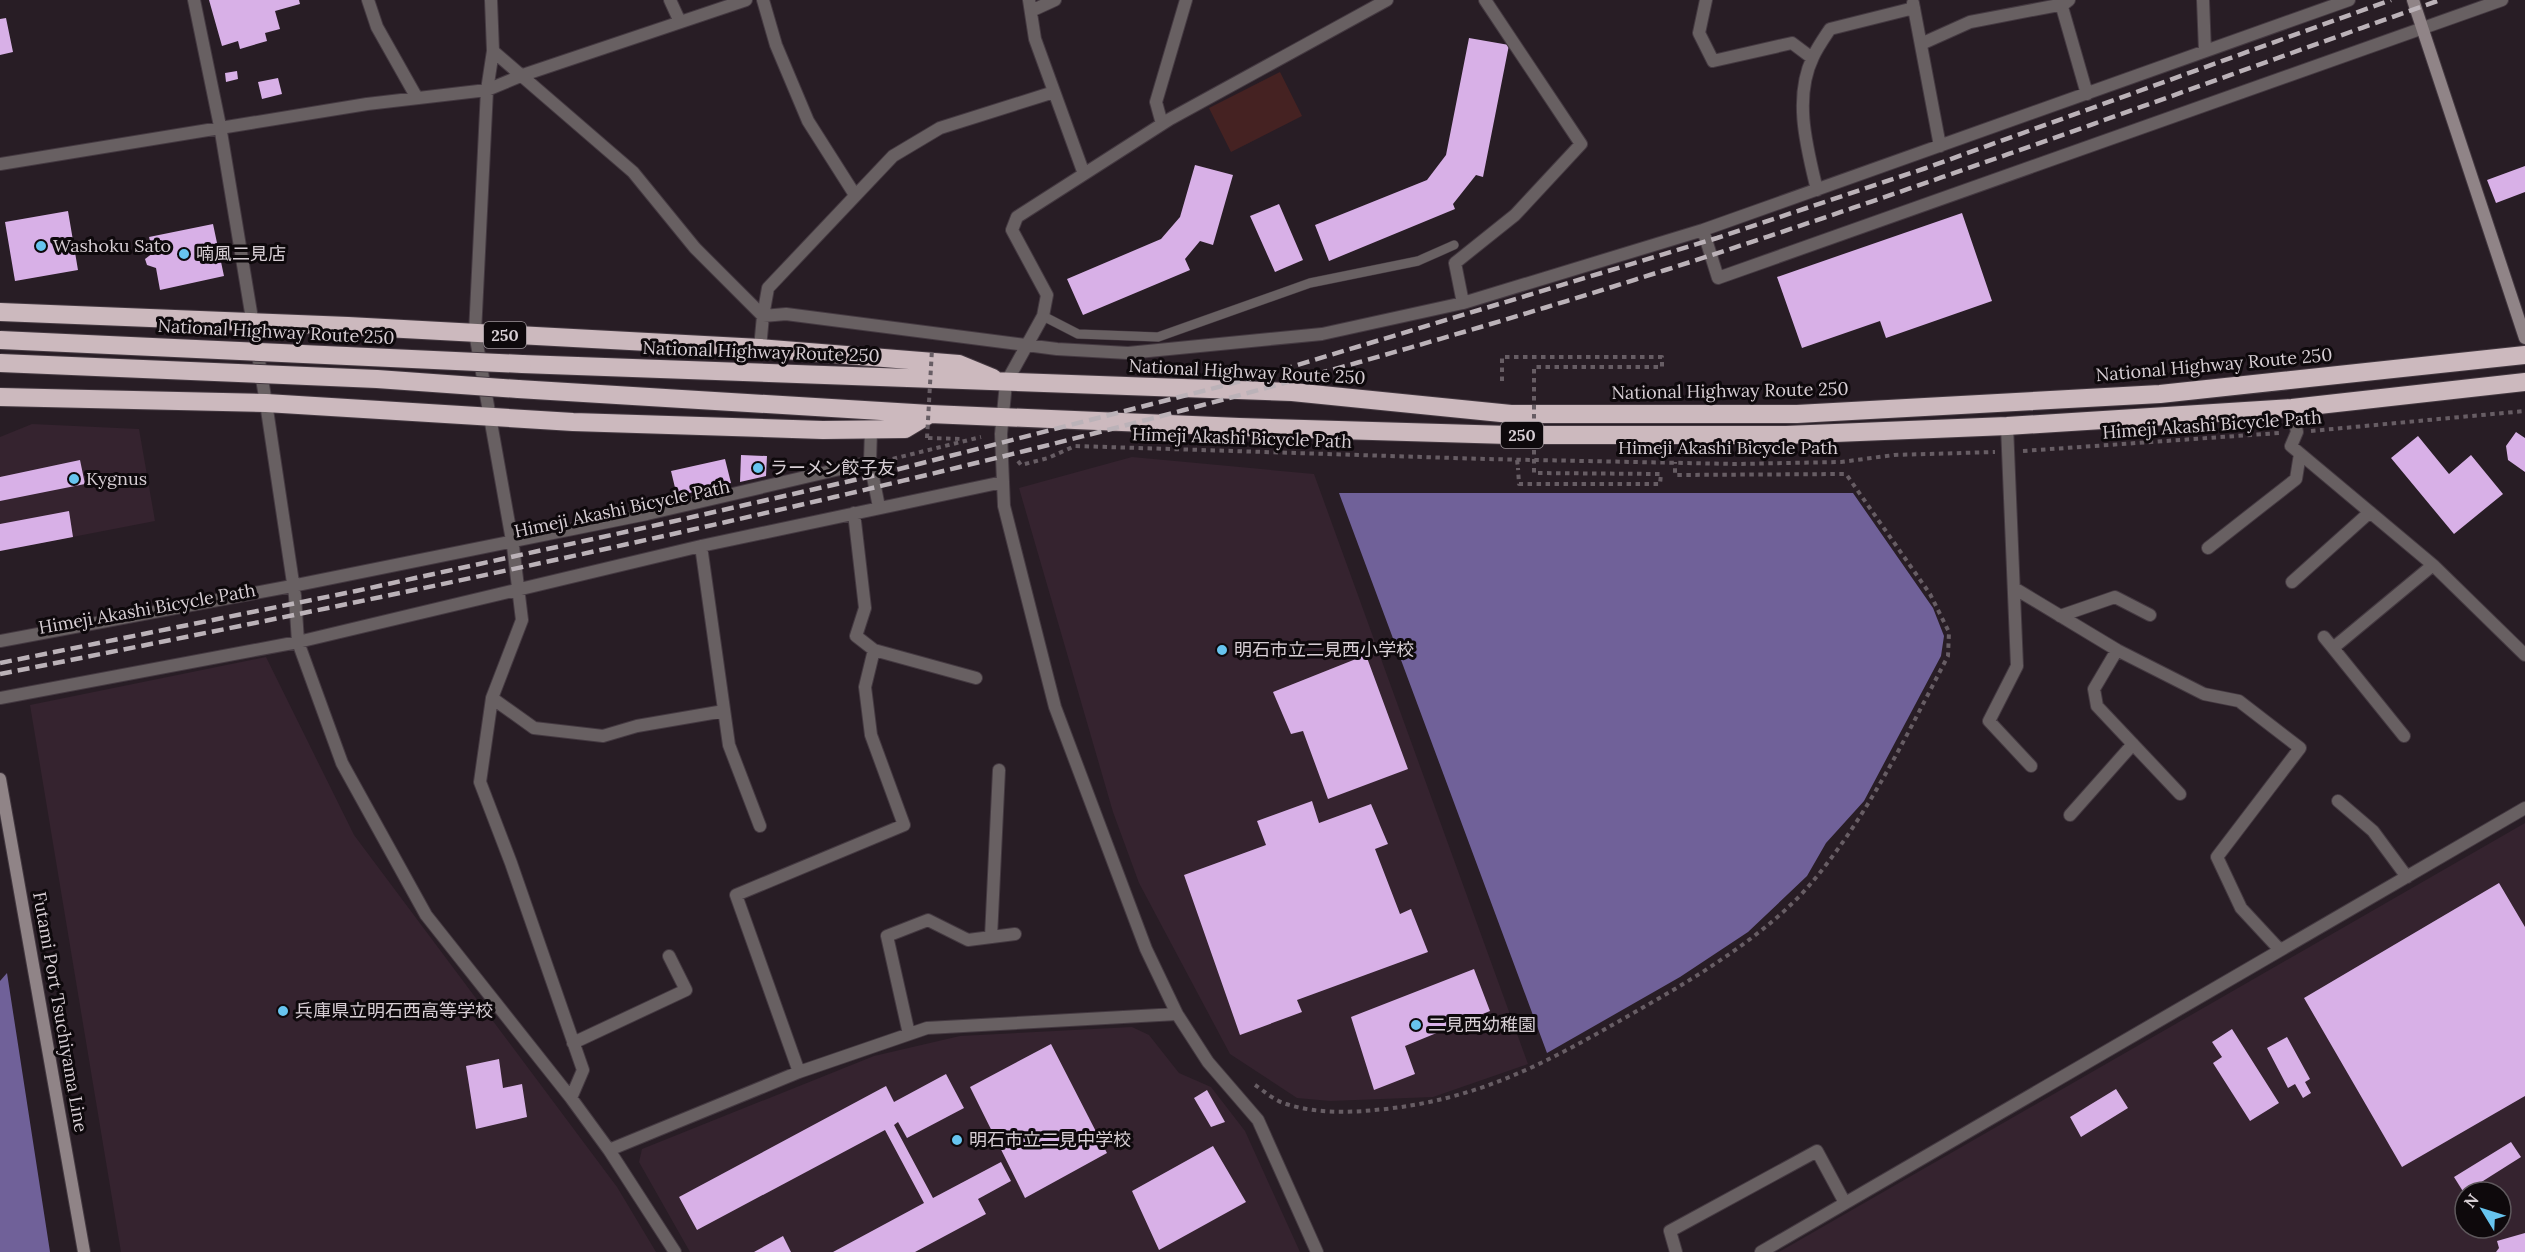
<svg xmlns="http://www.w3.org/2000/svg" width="2525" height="1252" viewBox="0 0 2525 1252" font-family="Lora,'Noto Sans JP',serif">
  <rect width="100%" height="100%" fill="#281d25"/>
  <path fill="#35232f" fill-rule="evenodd" d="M 32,424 L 139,429 L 155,521 L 0,551 L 0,437 Z
    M 1132,457 L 1314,474 L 1528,1064 L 1433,1097 L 1330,1101 L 1297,1098 L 1230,1054 L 1139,883 L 1113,812 L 1019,488 Z
    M 266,657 L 354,835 L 617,1187 L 656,1252 L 121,1252 L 30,705 Z
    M 2525,823 L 2525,1252 L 1779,1252 ZM 2465,1192 L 2501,1192 L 2501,1228 L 2465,1228 Z
    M 1132,1027 L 1149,1035 L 1179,1073 L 1211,1087 L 1245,1131 L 1300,1252 L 690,1252 L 639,1162 L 642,1149 L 874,1056 L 960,1036 Z"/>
  <path fill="#452222" d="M 1280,72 L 1302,116 L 1231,152 L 1209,108 Z"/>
  <path fill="#706199" d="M 1339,493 L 1853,493 L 1933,608 L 1944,636 L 1941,656 L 1864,801 L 1826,843 L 1807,876 L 1748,932 L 1680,977 L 1547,1053 Z
    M 7,973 L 50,1252 L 0,1252 L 0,981 Z"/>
  <path fill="#d8b0e7" d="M 209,0 L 299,0 L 300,4 L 275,11 L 280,29 L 265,33 L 267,41 L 240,49 L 238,41 L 222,46 Z
    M 6,18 L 13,52 L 0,55 L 0,19 Z
    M 1469,38 L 1509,45 L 1483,177 L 1476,175 L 1453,204 L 1455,209 L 1329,261 L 1315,225 L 1427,180 L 1446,155 Z
    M 237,71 L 238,79 L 226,82 L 225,73 Z
    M 278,78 L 282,94 L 262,99 L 258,82 Z
    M 1195,165 L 1233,175 L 1213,245 L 1200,241 L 1185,259 L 1190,270 L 1083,315 L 1067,279 L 1161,239 L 1180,217 Z
    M 2525,166 L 2525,192 L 2496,203 L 2487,180 Z
    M 1279,204 L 1303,260 L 1275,272 L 1250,216 Z
    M 68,211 L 78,270 L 15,281 L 5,222 Z
    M 1962,213 L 1992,301 L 1886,338 L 1880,321 L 1802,348 L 1777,277 Z
    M 213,224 L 224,276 L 160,290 L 156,268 L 147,265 L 145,259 L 153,253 L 149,237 Z
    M 2516,432 L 2525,438 L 2525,472 L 2508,460 L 2506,446 Z
    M 2418,436 L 2449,474 L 2471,455 L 2503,494 L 2454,534 L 2391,458 Z
    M 741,455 L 767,456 L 766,476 L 740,482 Z
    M 725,459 L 731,483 L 677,496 L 671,471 Z
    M 80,460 L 85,484 L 0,501 L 0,477 Z
    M 69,511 L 73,537 L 0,551 L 0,524 Z
    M 1366,655 L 1408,769 L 1328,799 L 1303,731 L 1291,734 L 1273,692 Z
    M 1312,801 L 1319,823 L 1371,804 L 1388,844 L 1375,849 L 1400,914 L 1411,909 L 1428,952 L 1297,1000 L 1302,1012 L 1240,1035 L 1184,875 L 1266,845 L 1257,821 Z
    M 2499,883 L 2525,927 L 2525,1096 L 2402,1167 L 2304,998 Z
    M 1474,969 L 1490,1011 L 1405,1046 L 1415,1074 L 1374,1090 L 1351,1017 Z
    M 2232,1029 L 2279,1103 L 2250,1121 L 2213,1063 L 2222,1057 L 2212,1042 Z
    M 2287,1037 L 2310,1079 L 2305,1082 L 2311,1093 L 2303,1098 L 2295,1084 L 2288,1088 L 2267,1048 Z
    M 1051,1044 L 1107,1153 L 1025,1198 L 970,1087 Z
    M 499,1059 L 503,1088 L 522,1084 L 527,1117 L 476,1129 L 466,1066 Z
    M 946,1074 L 964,1108 L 907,1138 L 898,1122 L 894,1125 L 933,1198 L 1001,1162 L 1011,1181 L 978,1199 L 986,1214 L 915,1252 L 833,1252 L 924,1203 L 885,1130 L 697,1230 L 679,1197 L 886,1086 L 894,1102 Z
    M 2116,1089 L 2128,1108 L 2081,1137 L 2070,1117 Z
    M 1207,1090 L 1225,1122 L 1211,1127 L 1194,1098 Z
    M 2511,1142 L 2521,1157 L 2464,1193 L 2454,1177 Z
    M 1213,1146 L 1246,1202 L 1159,1250 L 1132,1191 Z
    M 2525,1233 L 2525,1252 L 2496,1252 L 2499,1248 L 2497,1241 Z
    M 783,1236 L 791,1252 L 754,1252 Z"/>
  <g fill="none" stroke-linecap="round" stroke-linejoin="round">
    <g stroke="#443941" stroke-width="10">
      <path id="lane" d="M 1043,316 L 1078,334 L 1158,337 L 1310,283 L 1418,261 L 1454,245"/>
    </g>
    <g stroke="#443941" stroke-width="14">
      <path id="street" d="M 194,0 L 220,126 L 266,403 L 295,596 L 298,642 L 342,763 L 426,915 L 571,1098 L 609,1150 L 675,1252
        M 368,0 L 377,27 L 417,98
        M 491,0 L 493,51 L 487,90 L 475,333 L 513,546 L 522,620 L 492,698 L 480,782 L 511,863 L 583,1070 L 571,1098
        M 670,0 L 680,22
        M 763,0 L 776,45 L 808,121 L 855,195
        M 1029,0 L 1035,39 L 1084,174
        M 1706,0 L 1699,33 L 1713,61 L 1792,43 L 1812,58
        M 2060,0 L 2087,94
        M 2203,0 L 2205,51
        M 1913,3 L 1940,146
        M 1031,11 L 1055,0
        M 1921,44 L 1970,22 L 2064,4 L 2069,0
        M 493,51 L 633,172 L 695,248 L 763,316 L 760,348
        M 1054,92 L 940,128 L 893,156 L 768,288 L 763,316 L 786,314 L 1057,349 L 1128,353 L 1322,334 L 1463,303 L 1703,230 L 2349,0
        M 1162,124 L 1156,102 L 1186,0
        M 0,164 L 367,104 L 487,90 L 523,75 L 746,0
        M 1817,190 C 1807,148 1793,98 1813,57 C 1817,48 1824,38 1830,29 L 1914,8
        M 1703,230 L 1718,278 L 2502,0
        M 1463,303 L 1455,263 L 1515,215 L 1581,144 L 1485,0
        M 2292,408 L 2297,432 L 2291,446 L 2433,565 L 2525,655
        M 2007,426 L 2017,666 L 1989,721 L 2031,766
        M 871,429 L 870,462 L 879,507
        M 854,513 L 865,608 L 856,636 L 874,650 L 976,678
        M 701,546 L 729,745 L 760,826
        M 2208,548 L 2296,479 L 2300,454
        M 2292,582 L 2370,512
        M 2014,588 L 2117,650 L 2204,694 L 2239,701 L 2300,748 L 2217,857 L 2241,908 L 2280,950
        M 2060,616 L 2115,597 L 2150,615
        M 2324,637 L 2333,648
        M 0,641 L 292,586 L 647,514 L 870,462
        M 2117,650 L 2094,689 L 2097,706 L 2180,794
        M 0,698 L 298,642 L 701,546 L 1003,482
        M 492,698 L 534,728 L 603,736 L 637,726 L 724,711
        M 2404,736 L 2333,648 L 2433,565
        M 2338,801 L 2373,831 L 2407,877
        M 2070,815 L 2133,744
        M 991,937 L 999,770
        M 909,1034 L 887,936 L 928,920 L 968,940 L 1015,934
        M 573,1043 L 686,990 L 669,956
        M 799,1072 L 736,895 L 904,825 L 871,735 L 865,687 L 874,650
        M 609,1150 L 799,1072 L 927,1028 L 1177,1014
        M 1317,1252 L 1258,1120 L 1208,1062 L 1177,1014 L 1146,949 L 1055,707 L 1004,506 L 1001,434 L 1006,383 L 1043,316 L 1047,295 L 1012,230 L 1017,217 L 1170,119 L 1387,0
        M 1676,1252 L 1670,1231 L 1817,1151 L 1845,1203
        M 1761,1252 L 2525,808"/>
    </g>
    <g stroke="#443941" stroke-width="14">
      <path id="secondary" d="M 2413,0 L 2525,338
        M 0,779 L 84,1252"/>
    </g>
    <g stroke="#443941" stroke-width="20">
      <path id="highway" d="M 0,312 L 348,326 L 760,348 L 959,364 L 993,378
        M 522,364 L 1292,392 L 1511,414 L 1797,414 L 2160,394 L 2525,355
        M 518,389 L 930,414 L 1239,427 L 1509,435 L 1786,435 L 2007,426 L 2292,408 L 2525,382
        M 0,397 L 266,403 L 573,422 L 823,430 L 905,429 L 930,414"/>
    </g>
    <path stroke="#675d64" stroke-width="4" stroke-dasharray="4.5 4.5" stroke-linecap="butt" d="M 2311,431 L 2525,411
      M 928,438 L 964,439
      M 2023,451 L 2279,433
      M 1517,460 L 1518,468
      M 884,461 L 981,437
      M 1018,461 L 1021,465 L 1048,458 L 1075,446 L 1485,459 L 1735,464 L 1841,462 L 1894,455 L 1995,452
      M 1255,1085 C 1264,1091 1275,1101 1286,1104 C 1314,1113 1346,1113 1375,1110 C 1478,1101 1548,1062 1635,1012 C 1694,979 1770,933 1813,881 C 1870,813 1907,734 1948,656 L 1949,632 L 1930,594 L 1846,474 L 1675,475 L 1675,462"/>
    <use href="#lane" stroke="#686062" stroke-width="9"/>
    <use href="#street" stroke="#686062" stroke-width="12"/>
    <use href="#secondary" stroke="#908487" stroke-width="12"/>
    <use href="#highway" stroke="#ccb9be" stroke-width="18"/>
    <path stroke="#bbb2b8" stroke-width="4.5" stroke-dasharray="12 6" stroke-linecap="butt" d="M 0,663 L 356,591 L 666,523 L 872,476 L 1261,376 L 1717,238 L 1926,168 L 2391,0
      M 0,674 C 512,573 1024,465 1524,314 C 1833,221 2136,108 2440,0"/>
    <g stroke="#443941" stroke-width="20" stroke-linecap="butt">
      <path id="highway-bridge" d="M 0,340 L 522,364
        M 0,363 L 377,379 L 518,389"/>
    </g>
    <path stroke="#675d64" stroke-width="4" stroke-dasharray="4.5 4.5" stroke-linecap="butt" d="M 1502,381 L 1502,357 L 1662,357 L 1662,367 L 1534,367 L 1534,473 L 1661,474 L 1660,484 L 1519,484 L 1518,468
      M 927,438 L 932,349"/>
    <use href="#highway-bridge" stroke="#ccb9be" stroke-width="18"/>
  </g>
  <g fill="#67c4ef" stroke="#0e090c" stroke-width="2">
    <circle cx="41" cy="246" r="6"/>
    <circle cx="184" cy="254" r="6"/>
    <circle cx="758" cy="468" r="6"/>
    <circle cx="74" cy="479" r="6"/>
    <circle cx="1222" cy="650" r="6"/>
    <circle cx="283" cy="1011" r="6"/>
    <circle cx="1416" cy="1025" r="6"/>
    <circle cx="957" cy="1140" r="6"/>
  </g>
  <g text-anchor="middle" stroke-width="6" stroke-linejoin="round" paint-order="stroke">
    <g fill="#0e090c" stroke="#9b9398" stroke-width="1.5">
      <rect x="484" y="322" width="42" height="26" rx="4.5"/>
      <rect x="1501" y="422" width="42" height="26" rx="4.5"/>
    </g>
    <g font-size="16" font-weight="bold" fill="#d7ced4">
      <text x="505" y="341">250</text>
      <text x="1522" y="441">250</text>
    </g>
    <g font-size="18" fill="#d7ced4" stroke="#0e090c" text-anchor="start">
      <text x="53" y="252">Washoku Sato</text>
      <text x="196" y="260">喃風二見店</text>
      <text x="770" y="474">ラーメン餃子友</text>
      <text x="86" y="485">Kygnus</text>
      <text x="1234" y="656">明石市立二見西小学校</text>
      <text x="295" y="1017">兵庫県立明石西高等学校</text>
      <text x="1428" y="1031">二見西幼稚園</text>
      <text x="969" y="1146">明石市立二見中学校</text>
    </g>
    <g font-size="18" fill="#d7ced4" stroke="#0e090c">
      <text transform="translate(276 332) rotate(3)" y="6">National Highway Route 250</text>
      <text transform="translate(761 352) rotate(2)" y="6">National Highway Route 250</text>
      <text transform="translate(2214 365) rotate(-5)" y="6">National Highway Route 250</text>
      <text transform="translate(1247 372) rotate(3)" y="6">National Highway Route 250</text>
      <text transform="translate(1730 391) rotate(-1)" y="6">National Highway Route 250</text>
      <text transform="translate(2212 425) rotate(-4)" y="6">Himeji Akashi Bicycle Path</text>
      <text transform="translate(1242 438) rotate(2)" y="6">Himeji Akashi Bicycle Path</text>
      <text x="1728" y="454">Himeji Akashi Bicycle Path</text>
      <text transform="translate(622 509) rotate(-12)" y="6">Himeji Akashi Bicycle Path</text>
      <text transform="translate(147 609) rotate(-10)" y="6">Himeji Akashi Bicycle Path</text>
      <text transform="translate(60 1012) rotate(80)" y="6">Futami Port Tsuchiyama Line</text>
    </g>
  </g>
  <g transform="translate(2483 1210) rotate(308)"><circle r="28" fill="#0e090c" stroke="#5e585c" stroke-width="1.5"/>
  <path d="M0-4.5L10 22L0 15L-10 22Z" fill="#67c4ef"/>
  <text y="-9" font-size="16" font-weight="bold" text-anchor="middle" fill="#d7ced4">N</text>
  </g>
</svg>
